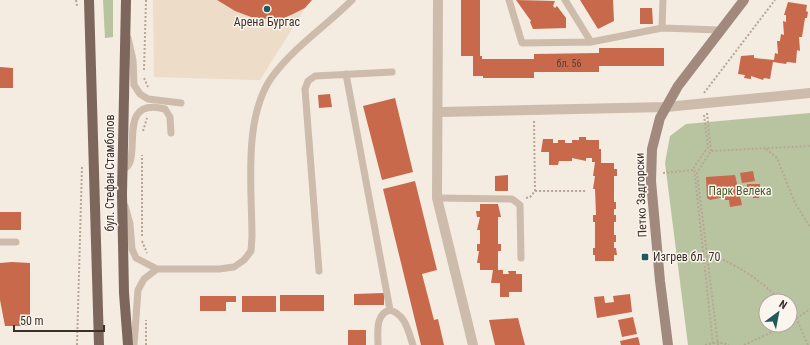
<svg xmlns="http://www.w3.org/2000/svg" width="810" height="345" viewBox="0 0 810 345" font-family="'Roboto Condensed',sans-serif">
  <rect width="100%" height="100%" fill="#f4ebe1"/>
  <path fill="#b8c4a0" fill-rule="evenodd" d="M 103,0 L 113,0 L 113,37 L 105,38 Z
    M 810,113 L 810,345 L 688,345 L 665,163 L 670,136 L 686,124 ZM 766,301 L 790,301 L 790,325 L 766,325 Z"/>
  <path fill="#ecdcc8" d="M 153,0 L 217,0 L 235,11 L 251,17 L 269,19 L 284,17 L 305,8 L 260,80 L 154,77 Z"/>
  <path fill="#c8694b" d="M 217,0 L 312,0 L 305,8 L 293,14 L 284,18 L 269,19 L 251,17 L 235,11 Z
    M 461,0 L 480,0 L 480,56 L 482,56 L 482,59 L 534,59 L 534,54 L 599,53 L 599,48 L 664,48 L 664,66 L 599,66 L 599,72 L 534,72 L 534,78 L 483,78 L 483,76 L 473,76 L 473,56 L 461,56 Z
    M 516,0 L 555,1 L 553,6 L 555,8 L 557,6 L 566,18 L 566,28 L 533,29 L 530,22 L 531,21 Z
    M 580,0 L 613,0 L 614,21 L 598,29 Z
    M 788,2 L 807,5 L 806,11 L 808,12 L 807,18 L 805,18 L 802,37 L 799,37 L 800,51 L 797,50 L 796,63 L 787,62 L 786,64 L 773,62 L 770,79 L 764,78 L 763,80 L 751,76 L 751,79 L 744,78 L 745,75 L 738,74 L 741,56 L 754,55 L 754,58 L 774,60 L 775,53 L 778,54 L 777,41 L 780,41 L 781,34 L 784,35 L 783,21 L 786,22 L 786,15 L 784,15 Z
    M 640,8 L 652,8 L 653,24 L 640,24 Z
    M 0,67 L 13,68 L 13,88 L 0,88 Z
    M 330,94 L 332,107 L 319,108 L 318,95 Z
    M 395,98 L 413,172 L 382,180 L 363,106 Z
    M 579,137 L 586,137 L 586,140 L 599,140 L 599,149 L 601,149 L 601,163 L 614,163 L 614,169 L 617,169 L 617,176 L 614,176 L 614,202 L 616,202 L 616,209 L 614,209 L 614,215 L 616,215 L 616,222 L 614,222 L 614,235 L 616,235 L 616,242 L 614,242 L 614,248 L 616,248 L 617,255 L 614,255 L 614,261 L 595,261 L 595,255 L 593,255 L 593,248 L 595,248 L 595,222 L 593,222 L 593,215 L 596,215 L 595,189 L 593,189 L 595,176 L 593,176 L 595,162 L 592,162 L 592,158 L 586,158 L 586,161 L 572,158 L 572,161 L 559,161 L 558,165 L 549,165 L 549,152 L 541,152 L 543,139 L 553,139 L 553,143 L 558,143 L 558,140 L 565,140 L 565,143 L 572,143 L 572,140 L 579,140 Z
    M 753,171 L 755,181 L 742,183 L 740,173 Z
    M 508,175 L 508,191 L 495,191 L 495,176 Z
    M 735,175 L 742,205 L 730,207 L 729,200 L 725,200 L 724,197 L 710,200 L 707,198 L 706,177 Z
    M 415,181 L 437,270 L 422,274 L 434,320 L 438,319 L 444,345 L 421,345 L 383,189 Z
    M 747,184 L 760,184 L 759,198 L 753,198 L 753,194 L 747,193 Z
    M 480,204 L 498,204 L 501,217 L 498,217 L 498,244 L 501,244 L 501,251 L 498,251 L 498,270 L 503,270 L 503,274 L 509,274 L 508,271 L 516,271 L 516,274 L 522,274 L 522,292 L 509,292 L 509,297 L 500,297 L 500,283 L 491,283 L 493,270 L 480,270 L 480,263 L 477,263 L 479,251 L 477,251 L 477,244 L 480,244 L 480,230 L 477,230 L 480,217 L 477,217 L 476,211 L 480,211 Z
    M 0,212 L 21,212 L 21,230 L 0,230 Z
    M 12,262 L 30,263 L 30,326 L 5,326 L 0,300 L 0,263 Z
    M 384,293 L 384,305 L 354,305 L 354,294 Z
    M 630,294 L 632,312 L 597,318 L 594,297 L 604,296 L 605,303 L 614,302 L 613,296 Z
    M 280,295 L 324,295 L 324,311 L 280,311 Z
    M 200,296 L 236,296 L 236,302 L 226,302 L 226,311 L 200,311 Z
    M 242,296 L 276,296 L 276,312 L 242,312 Z
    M 633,317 L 637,334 L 622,337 L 618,320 Z
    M 518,318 L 525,345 L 495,345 L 489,320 Z
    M 348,330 L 366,330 L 366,345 L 348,345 Z
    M 638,337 L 640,345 L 621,345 L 620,341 Z"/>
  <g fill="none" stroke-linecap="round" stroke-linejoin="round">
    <path stroke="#b9a596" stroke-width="2" stroke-dasharray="2 2" stroke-linecap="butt" d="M 76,0 L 77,6
      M 144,70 L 146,0
      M 144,78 L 148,87
      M 704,93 L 775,0
      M 707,113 L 711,151
      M 704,115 L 708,147 L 694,167 L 713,345
      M 534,121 L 535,191
      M 143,131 L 147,118
      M 766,149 L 777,158 L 795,203 L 810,227
      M 663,173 L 694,170
      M 526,198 L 530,197 L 535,191 L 586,191
      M 142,236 L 142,155
      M 142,241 L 147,253
      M 708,254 C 735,263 761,280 781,301
      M 790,312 L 797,320 L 808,345
      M 790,323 L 810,309
      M 77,345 L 82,166
      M 146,345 L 146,320
      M 705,345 L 718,342 L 729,345
      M 718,345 L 697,173 L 711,151 L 810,146
      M 744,345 L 787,325"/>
    <path stroke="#cdbbac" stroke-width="7" d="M 509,0 L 522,43 L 591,42 L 662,28 L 719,30
      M 565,0 L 591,42
      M 662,28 L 663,0
      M 128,38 L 133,60 L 134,85 L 140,94 L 148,99 L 181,103
      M 346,74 L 390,310
      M 122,171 C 125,169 129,165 130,162 C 137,143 121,98 165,109 L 170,117 L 171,133
      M 437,198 L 512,199 L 520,205 L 521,258
      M 125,206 L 130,224 L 132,249 L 136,258 L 157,269 L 219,269 L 234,267 L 244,260 L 251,251 L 252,237 C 252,188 242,113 275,73 C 297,45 327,25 352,0
      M 0,242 L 16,242
      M 319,271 L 305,89 L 308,81 L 315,76 L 392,72
      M 134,345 L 138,290 L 144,279 L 157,269
      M 378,345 C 378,332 375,314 390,310 C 406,315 408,331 413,345"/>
    <path stroke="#cdbbac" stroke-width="10" d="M 438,0 L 437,198 L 473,345
      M 439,112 L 666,107 L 810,93"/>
    <path stroke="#a18a7d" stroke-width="10" d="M 668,345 L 660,281 L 651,181 L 652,149 L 660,118 L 678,86 L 744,0"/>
    <path stroke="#7d675c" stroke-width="10" d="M 89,0 L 99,345
      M 126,0 L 122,194 L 124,293 L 128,345"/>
  </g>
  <g fill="#1f5a5e" stroke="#fbf5ee" stroke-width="1.5">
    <circle cx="267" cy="9" r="4"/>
    <rect x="641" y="253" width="8" height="8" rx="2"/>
  </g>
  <g text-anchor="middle" stroke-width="3" stroke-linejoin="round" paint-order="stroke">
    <g font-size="10" fill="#5e3e33">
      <text x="569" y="67">бл. 56</text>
    </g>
    <g font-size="12" fill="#3b302b" stroke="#fbf5ee">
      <text x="267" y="26">Арена Бургас</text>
      <text x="653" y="261" text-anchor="start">Изгрев бл. 70</text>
    </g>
    <g font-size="12" fill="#3b302b" stroke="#fbf5ee">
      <text transform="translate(110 173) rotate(-90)" y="4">бул. Стефан Стамболов</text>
      <text transform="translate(641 195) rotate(-92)" y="4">Петко Задгорски</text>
    </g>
    <g font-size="12" fill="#4a5a2e" stroke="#fbf5ee">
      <text x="740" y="195">Парк Велека</text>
    </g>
  </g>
  <g transform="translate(778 313) rotate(32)"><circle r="19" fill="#fbf5ee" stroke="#aea6a0"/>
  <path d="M0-3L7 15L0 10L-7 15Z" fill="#1f5a5e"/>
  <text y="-6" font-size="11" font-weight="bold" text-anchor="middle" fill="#3b302b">N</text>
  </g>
  <path d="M14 325v6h90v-6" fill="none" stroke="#3b302b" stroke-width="2"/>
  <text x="20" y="325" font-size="12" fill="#3b302b" stroke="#fbf5ee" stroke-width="3" paint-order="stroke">50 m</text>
</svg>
